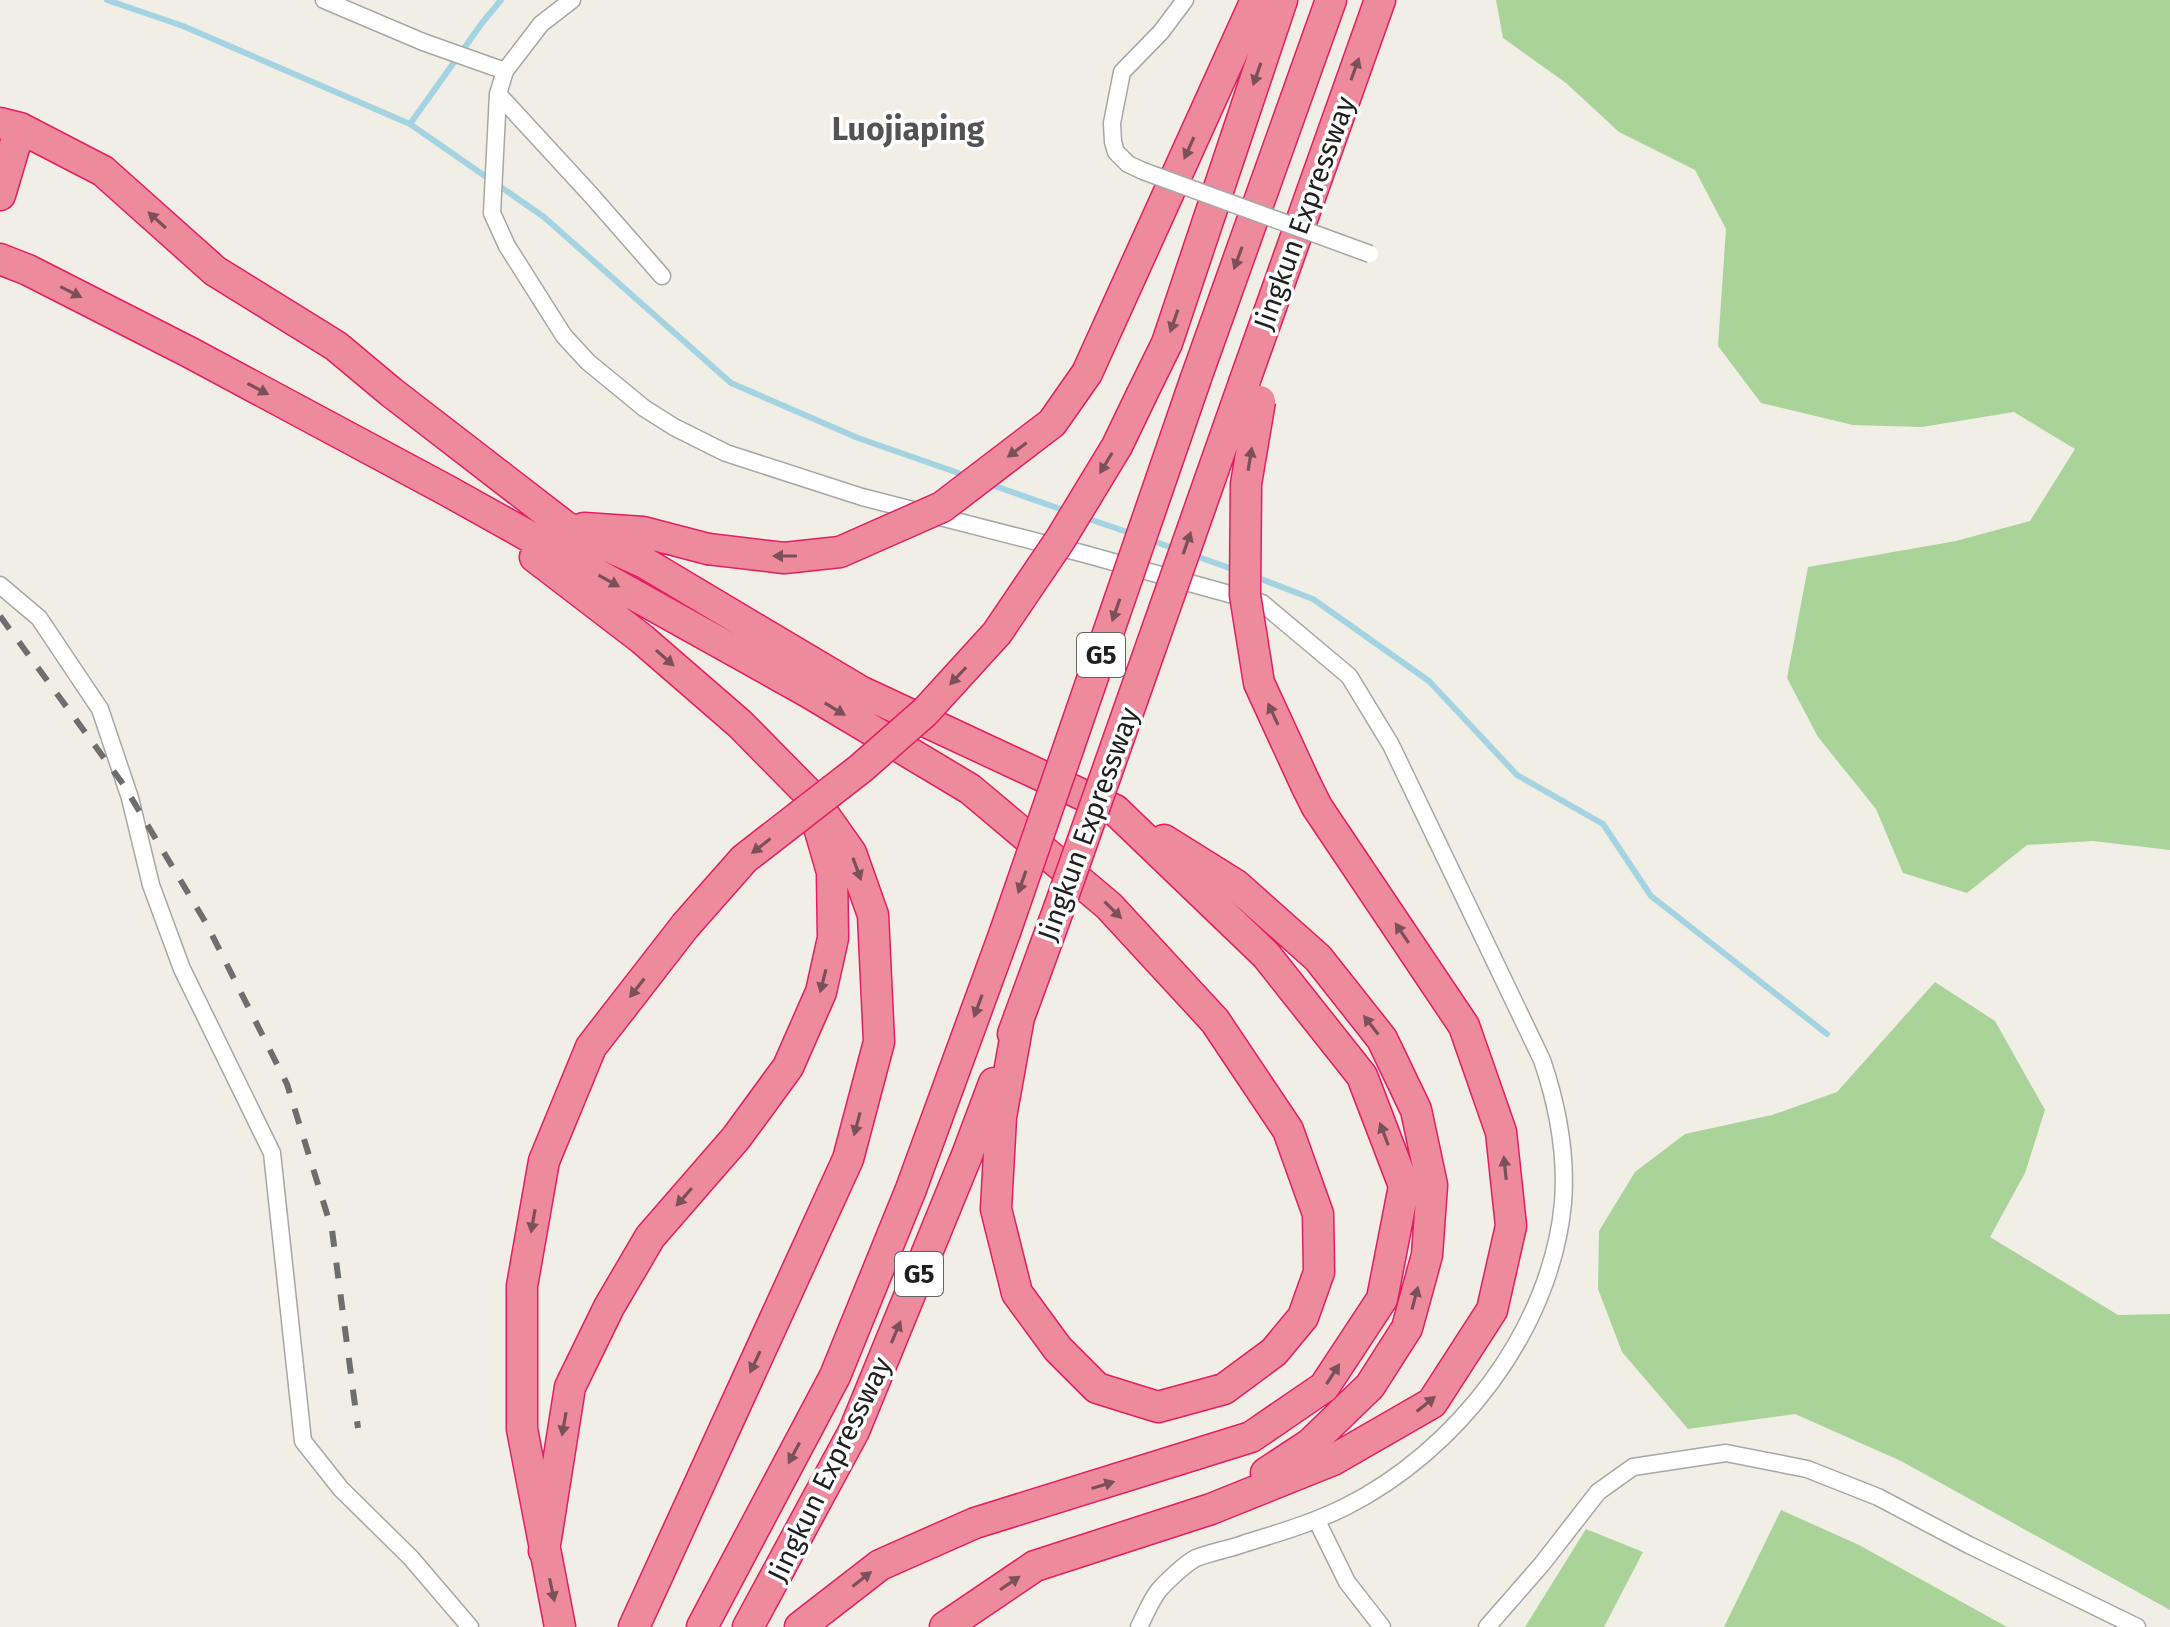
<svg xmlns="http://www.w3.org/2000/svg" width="2170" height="1627" viewBox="0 0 2170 1627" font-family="'Fira Sans',sans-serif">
  <rect width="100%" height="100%" fill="#f1eee6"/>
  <path fill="#aad399" d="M 1496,0 L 2170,0 L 2170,850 L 2093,841 L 2027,845 L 1967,893 L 1903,873 L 1876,809 L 1818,737 L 1787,678 L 1808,567 L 1956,541 L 2030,521 L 2075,449 L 2014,412 L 1922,427 L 1853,425 L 1761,403 L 1718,346 L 1726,229 L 1695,170 L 1619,132 L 1566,83 L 1503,38 Z
    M 1935,982 L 1995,1021 L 2045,1110 L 2025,1173 L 1990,1237 L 2118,1315 L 2170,1314 L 2170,1610 L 1901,1461 L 1795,1414 L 1688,1429 L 1622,1352 L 1598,1289 L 1599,1231 L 1635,1172 L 1685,1134 L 1772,1115 L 1837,1092 Z
    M 1781,1510 L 1859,1545 L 2007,1627 L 1724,1627 Z
    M 1586,1529 L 1643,1552 L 1604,1627 L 1525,1627 Z"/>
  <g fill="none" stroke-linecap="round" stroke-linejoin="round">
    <path stroke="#a4d3e1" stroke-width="6" d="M 107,0 L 183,26 L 410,124 L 544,217 L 731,383 L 858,438 L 967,476
      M 410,124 L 482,23 L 501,0
      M 989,484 L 1069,512
      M 1083,517 L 1133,534
      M 1151,540 L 1175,549
      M 1193,555 L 1235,570
      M 1253,576 L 1313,599 L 1429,681 L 1517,775 L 1603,824 L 1651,896 L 1827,1034"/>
    <g stroke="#a7a7a7" stroke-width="19">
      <path id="street" d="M 324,0 L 423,42 L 505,71
        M 572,0 L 541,24 L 505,71 L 498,94 L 492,213 L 507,246 L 564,336 L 588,362 L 644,408 L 674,427 L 726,453 L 862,497 L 1081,553 L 1262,603 L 1349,676 L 1391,745 L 1542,1060 C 1558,1107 1567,1153 1563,1203 C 1551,1330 1457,1451 1345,1507 C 1311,1524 1274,1534 1237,1546 C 1224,1550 1209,1553 1196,1558 C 1186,1563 1167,1581 1159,1590 C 1151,1600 1145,1615 1139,1627
        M 498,94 L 591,195 L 662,276
        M 1143,171 L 1128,164 L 1116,152 L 1113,142 L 1112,123 L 1122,72 L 1161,32 L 1185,0
        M 0,585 L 39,618 L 100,709 L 130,798 L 151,885 L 182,969 L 272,1153 L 303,1441 L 341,1489 L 411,1558 L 470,1627
        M 1317,1521 L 1347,1582 L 1382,1627
        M 1487,1627 L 1542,1564 L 1598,1492 L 1633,1467 L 1726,1453 L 1807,1469 L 1878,1497 L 1969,1545 L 2137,1627"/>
    </g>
    <g stroke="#e61d62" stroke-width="33">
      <path id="highway" d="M 0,123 L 20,128 L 103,171 L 215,271 L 336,346 L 391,392 L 566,527 L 645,563 L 860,691 L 1115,810 L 1266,955 L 1362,1076 L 1404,1186 L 1382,1299 L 1324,1387 L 1251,1437 L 975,1523 L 880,1565 L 800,1627
        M 0,195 L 20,128
        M 0,259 L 28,270 L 189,352 L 448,491 L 808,692 L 970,789 L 1109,906 L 1215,1021 L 1288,1130 L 1318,1214 L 1319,1272 L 1303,1317 L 1274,1352 L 1224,1389 L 1158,1407 L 1097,1388 L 1058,1349 L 1017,1293 L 996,1209 L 1001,1117 L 1019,1017
        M 1087,373 L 1256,0
        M 1196,378 L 1331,0
        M 1245,380 L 1380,0
        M 1142,394 L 1167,343 L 1282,0
        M 584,528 L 643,532 L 708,549
        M 535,557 L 642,639 L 740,724 L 810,795 L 851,853 L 873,915 L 879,1042 L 848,1159 L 634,1627
        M 1164,840 L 1236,885 L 1318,958 L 1382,1039 L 1416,1110 L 1432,1185 L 1427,1255 L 1407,1328 L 1370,1386 L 1310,1444 L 1266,1473
        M 1013,1034 L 1059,908
        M 544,1551 L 570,1387 L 609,1307 L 650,1237 L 736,1138 L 788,1067 L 821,992 L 833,938 L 832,872 L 816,817
        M 560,1627 L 522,1429 L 522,1286 L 544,1161 L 591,1047 L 685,926
        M 702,1627 L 835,1376 L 911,1189 L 1005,932
        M 748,1627 L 854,1431 L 967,1155 L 994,1083
        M 945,1627 L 1035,1566 L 1211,1509 L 1333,1460 L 1432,1403 L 1492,1310 L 1511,1226 L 1501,1132 L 1464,1026 L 1317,807 L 1306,785"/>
    </g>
    <use href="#street" stroke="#fff" stroke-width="16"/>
    <use href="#highway" stroke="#ed8a9c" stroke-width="30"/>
    <path stroke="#6e6e6e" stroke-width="6" stroke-dasharray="16 16" stroke-linecap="butt" d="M 0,616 L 123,784 L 206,923 L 287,1084 L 332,1230 L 358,1428"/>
    <g stroke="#a7a7a7" stroke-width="19" stroke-linecap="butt">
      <path id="street-bridge" d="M 1143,171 L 1370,254"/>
    </g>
    <g stroke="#e61d62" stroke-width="33" stroke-linecap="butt">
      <path id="highway-bridge" d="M 1260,401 L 1246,484 L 1245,595 L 1259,683 L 1306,785
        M 708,549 L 784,558 L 840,552 L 942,507 L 1052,423 L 1087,373
        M 1059,908 L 1245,380
        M 685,926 L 744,859 L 860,769 L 925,712 L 997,633 L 1060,540 L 1117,446 L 1142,394
        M 1005,932 L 1196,378"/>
    </g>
    <use href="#street-bridge" stroke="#fff" stroke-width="16"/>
    <use href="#highway-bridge" stroke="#ed8a9c" stroke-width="30"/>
  </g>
  <defs><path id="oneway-solid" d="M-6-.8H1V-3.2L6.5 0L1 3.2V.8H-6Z" transform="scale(2)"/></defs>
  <g fill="#7c5058">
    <use href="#oneway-solid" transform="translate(1355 69) rotate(-70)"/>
    <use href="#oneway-solid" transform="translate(1257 74) rotate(109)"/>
    <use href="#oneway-solid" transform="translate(1189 148) rotate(114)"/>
    <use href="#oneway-solid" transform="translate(157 220) rotate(-138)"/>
    <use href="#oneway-solid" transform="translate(1238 258) rotate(110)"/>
    <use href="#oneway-solid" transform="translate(71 292) rotate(27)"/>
    <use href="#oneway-solid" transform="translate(1174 321) rotate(109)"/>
    <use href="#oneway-solid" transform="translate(258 389) rotate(28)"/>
    <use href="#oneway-solid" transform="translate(1017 450) rotate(143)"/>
    <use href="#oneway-solid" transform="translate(1250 459) rotate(-81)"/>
    <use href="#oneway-solid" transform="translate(1106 463) rotate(121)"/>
    <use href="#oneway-solid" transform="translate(1187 543) rotate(-71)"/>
    <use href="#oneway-solid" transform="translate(785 556) rotate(180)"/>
    <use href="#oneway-solid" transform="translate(609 581) rotate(29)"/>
    <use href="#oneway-solid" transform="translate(1116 610) rotate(109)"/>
    <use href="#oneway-solid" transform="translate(665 658) rotate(41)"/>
    <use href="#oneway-solid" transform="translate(958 676) rotate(133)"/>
    <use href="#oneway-solid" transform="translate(835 709) rotate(31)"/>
    <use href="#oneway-solid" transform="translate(1273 714) rotate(-115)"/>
    <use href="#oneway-solid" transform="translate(761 846) rotate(142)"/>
    <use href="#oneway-solid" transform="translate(857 869) rotate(70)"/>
    <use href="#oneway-solid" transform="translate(1022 882) rotate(109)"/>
    <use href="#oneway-solid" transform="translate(1113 910) rotate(45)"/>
    <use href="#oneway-solid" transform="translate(1402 933) rotate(-124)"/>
    <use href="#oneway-solid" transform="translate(823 981) rotate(104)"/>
    <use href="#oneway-solid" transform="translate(637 988) rotate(128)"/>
    <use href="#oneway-solid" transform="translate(978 1006) rotate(110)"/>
    <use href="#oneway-solid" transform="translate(1371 1025) rotate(-128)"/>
    <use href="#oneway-solid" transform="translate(857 1124) rotate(105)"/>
    <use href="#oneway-solid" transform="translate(1384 1134) rotate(-111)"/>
    <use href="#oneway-solid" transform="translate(1505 1168) rotate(-96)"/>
    <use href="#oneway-solid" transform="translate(684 1197) rotate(131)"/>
    <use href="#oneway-solid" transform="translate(533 1221) rotate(100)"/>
    <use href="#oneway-solid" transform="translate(1415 1298) rotate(-75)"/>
    <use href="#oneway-solid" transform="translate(896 1332) rotate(-67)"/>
    <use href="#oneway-solid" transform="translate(755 1362) rotate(115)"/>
    <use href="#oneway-solid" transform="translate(1333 1374) rotate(-57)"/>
    <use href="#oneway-solid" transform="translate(1426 1404) rotate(-39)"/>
    <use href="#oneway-solid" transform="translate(564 1424) rotate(100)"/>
    <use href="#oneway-solid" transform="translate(794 1453) rotate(118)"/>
    <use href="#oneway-solid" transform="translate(1103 1485) rotate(-17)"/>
    <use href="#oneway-solid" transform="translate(862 1579) rotate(-38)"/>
    <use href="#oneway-solid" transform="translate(1010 1583) rotate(-34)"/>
    <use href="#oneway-solid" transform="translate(552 1590) rotate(78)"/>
  </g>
  <g text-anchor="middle" stroke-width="7" stroke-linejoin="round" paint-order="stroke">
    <g fill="#fff" stroke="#636363" stroke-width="2">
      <rect x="1077" y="633" width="48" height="44" rx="6"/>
      <rect x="895" y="1252" width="48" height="44" rx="6"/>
    </g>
    <g font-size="26" font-weight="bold" fill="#202020">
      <text x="1101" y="664">G5</text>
      <text x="919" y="1283">G5</text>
    </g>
    <g font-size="28" fill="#202020" stroke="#fff">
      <text transform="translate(1304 213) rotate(-70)" y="10">Jingkun Expressway</text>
      <text transform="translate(1088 824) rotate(-70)" y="10">Jingkun Expressway</text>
      <text transform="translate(829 1469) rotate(-64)" y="10">Jingkun Expressway</text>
    </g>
    <g font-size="32" font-weight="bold" fill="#535353" stroke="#fff">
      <text x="908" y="140">Luojiaping</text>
    </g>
  </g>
</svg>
